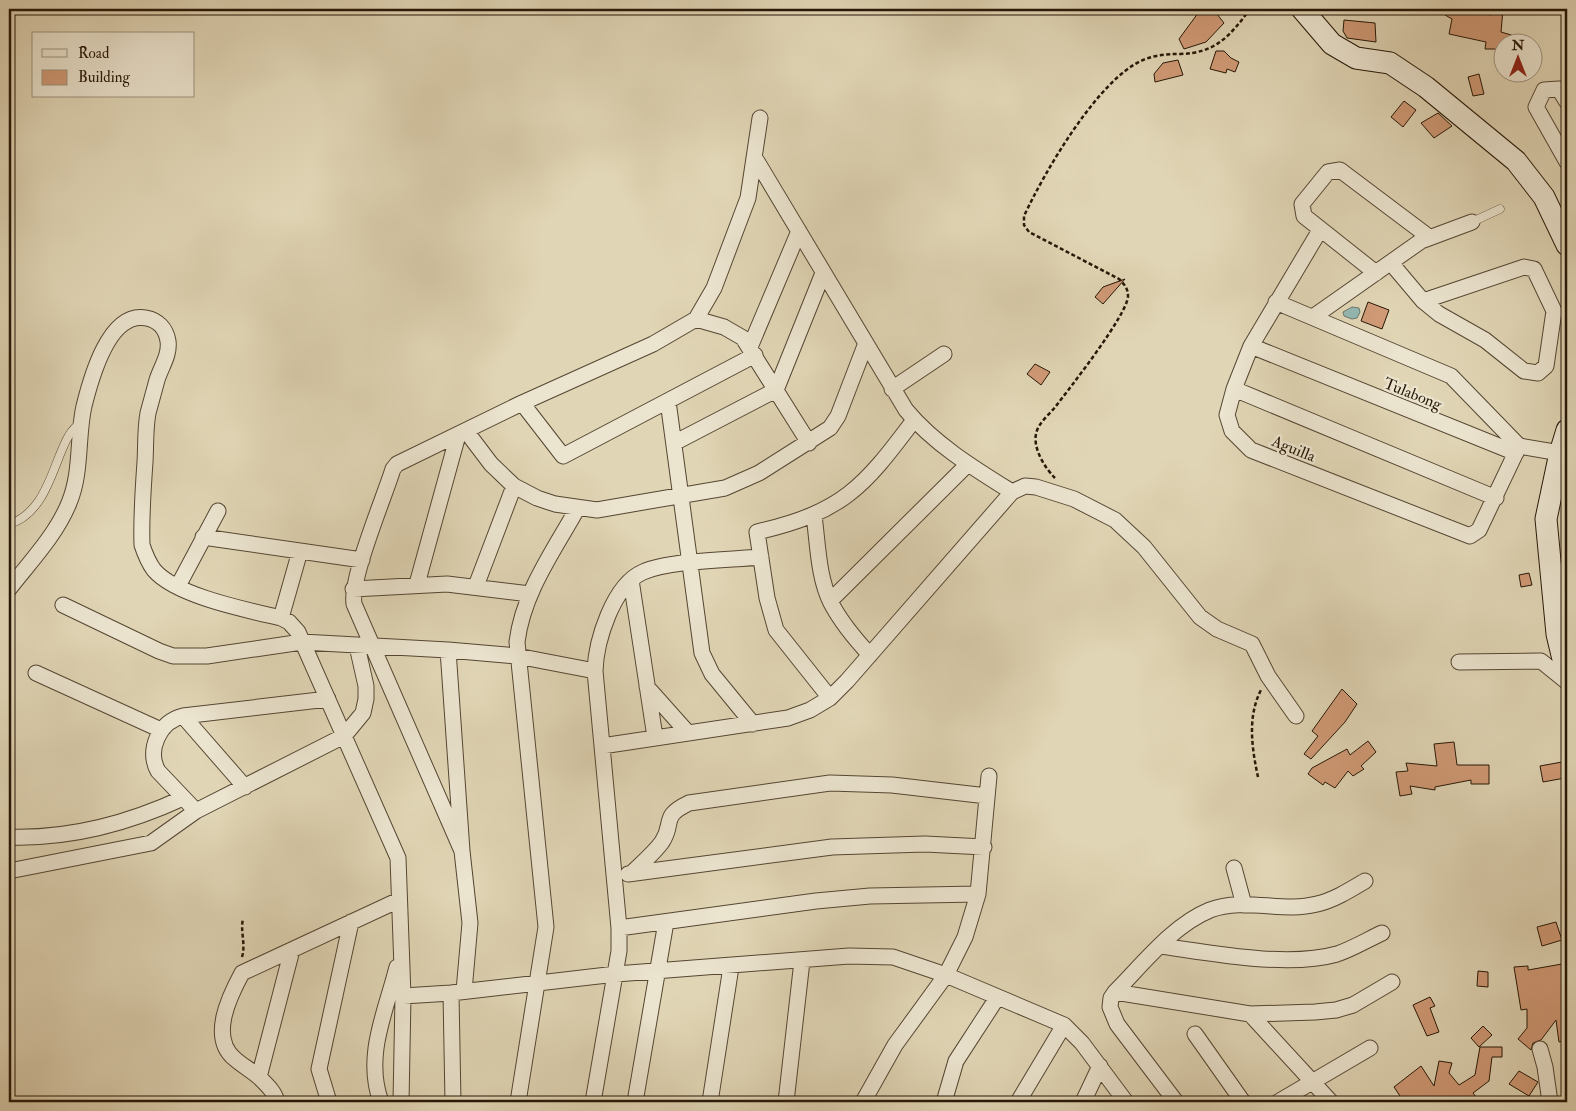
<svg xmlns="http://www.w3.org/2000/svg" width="1576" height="1111" viewBox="0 0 1576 1111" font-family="'IM FELL Double Pica',serif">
  <rect width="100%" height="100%" fill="#e0d5b5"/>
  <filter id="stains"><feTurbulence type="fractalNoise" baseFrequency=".004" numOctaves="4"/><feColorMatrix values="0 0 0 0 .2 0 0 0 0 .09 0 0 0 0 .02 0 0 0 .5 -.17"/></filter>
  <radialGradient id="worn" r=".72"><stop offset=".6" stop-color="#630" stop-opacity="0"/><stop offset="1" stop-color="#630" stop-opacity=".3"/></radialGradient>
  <path fill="#94b8b2" stroke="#68786e" d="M 1352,307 L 1359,308 L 1360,312 L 1357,318 L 1352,319 L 1344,316 L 1343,312 Z"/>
  <path fill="#d09a76" stroke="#271707" d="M 1201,9 L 1213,9 L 1224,23 L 1206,42 L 1184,49 L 1179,39 Z
    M 1435,9 L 1463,9 L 1491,15 L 1492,9 L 1503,9 L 1501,32 L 1528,40 L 1527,42 L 1501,42 L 1501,49 L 1485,49 L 1486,42 L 1449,34 L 1452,19 Z
    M 1344,20 L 1375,23 L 1376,42 L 1347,38 L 1343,31 Z
    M 1216,51 L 1224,51 L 1231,58 L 1239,62 L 1235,72 L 1227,69 L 1226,73 L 1210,69 Z
    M 1178,60 L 1183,75 L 1155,82 L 1154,74 L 1163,63 Z
    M 1479,74 L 1484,94 L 1473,96 L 1468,77 Z
    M 1404,101 L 1416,110 L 1403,127 L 1391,117 Z
    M 1438,113 L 1452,126 L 1434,138 L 1421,123 Z
    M 1125,279 L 1103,304 L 1095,297 L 1103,287 Z
    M 1368,302 L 1389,310 L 1382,329 L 1361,321 Z
    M 1035,364 L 1050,372 L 1041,385 L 1027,374 Z
    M 1529,573 L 1532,585 L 1521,587 L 1519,575 Z
    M 1342,689 L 1357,704 L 1345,722 L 1311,759 L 1304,754 L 1318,736 L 1312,731 Z
    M 1368,741 L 1376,752 L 1361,766 L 1364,769 L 1353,776 L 1348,771 L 1335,788 L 1325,782 L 1323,785 L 1308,774 L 1312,768 L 1347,749 L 1350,755 Z
    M 1454,742 L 1457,765 L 1489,765 L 1489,784 L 1471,784 L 1471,780 L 1435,787 L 1435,790 L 1410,786 L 1412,794 L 1400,796 L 1396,772 L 1408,771 L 1406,763 L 1437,766 L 1434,744 Z
    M 1562,762 L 1565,778 L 1543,782 L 1540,766 Z
    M 1556,922 L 1562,940 L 1542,946 L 1537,927 Z
    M 1562,964 L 1567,986 L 1566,1041 L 1559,1042 L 1556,1020 L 1541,1040 L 1533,1043 L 1531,1050 L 1518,1039 L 1527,1028 L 1527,1009 L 1521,1010 L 1514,967 L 1528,966 L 1528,970 Z
    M 1478,971 L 1488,972 L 1488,987 L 1477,986 Z
    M 1430,997 L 1435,1006 L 1430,1008 L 1439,1032 L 1427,1036 L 1413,1005 Z
    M 1483,1026 L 1492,1035 L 1479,1047 L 1471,1038 Z
    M 1480,1047 L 1502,1047 L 1502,1057 L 1492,1057 L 1489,1081 L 1473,1093 L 1480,1102 L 1404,1102 L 1394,1087 L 1421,1066 L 1434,1086 L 1439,1061 L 1452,1063 L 1449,1073 L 1459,1085 L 1475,1075 Z
    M 1519,1071 L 1538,1082 L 1529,1096 L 1509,1084 Z"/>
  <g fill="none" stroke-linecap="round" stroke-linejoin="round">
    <g stroke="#554632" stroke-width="9">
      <path id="lane" d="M 1472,222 L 1500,209
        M 9,524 C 56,511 55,433 82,423"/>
    </g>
    <g stroke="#554632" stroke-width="17">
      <path id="street" d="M 1567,102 L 1559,89 L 1544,90 L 1536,107 L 1567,162
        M 755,158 L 906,410 C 934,444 975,469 1012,492
        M 1320,230 L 1251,346 L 1234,389 L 1227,415 L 1232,431 L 1251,450 L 1470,536 L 1479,530 L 1519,446
        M 1391,263 L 1423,301 L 1439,314 L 1485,340 L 1524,371 L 1538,373 L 1546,366 L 1554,311 L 1534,269 L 1524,267 L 1423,301
        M 1376,273 L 1304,216 L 1302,204 L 1328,172 L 1340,170 L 1429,237
        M 1276,302 L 1451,376 L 1519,446
        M 1313,317 L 1421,241 L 1472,222
        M 696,319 L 724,327 L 743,338 L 809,443
        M 1251,346 L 1516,453
        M 750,347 L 799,231
        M 892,389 L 944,354
        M 1234,389 L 1496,498
        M 668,401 L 702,653 L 712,674 L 753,724
        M 522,403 L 563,456 L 755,355
        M 466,431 L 491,464 L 514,486 L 537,498 L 555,504 L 597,510 L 725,488 L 759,473 L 830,428 L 838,416 L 866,343
        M 674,443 L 776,390 L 823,273
        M 1519,446 L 1560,453
        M 814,516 C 818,544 818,577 831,603 C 841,622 855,639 870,655
        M 203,537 L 362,560
        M 631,580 L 655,737
        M 417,584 L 458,435
        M 178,586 L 218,511
        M 476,586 L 514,486
        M 9,589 C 30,562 56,535 69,503 C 82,472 77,437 84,406 C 91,378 109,311 146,318 C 158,320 166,329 168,341 C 170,355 161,367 157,380 C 154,391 151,402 148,413 C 145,429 146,446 145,462 C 143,490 141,517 142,545 C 145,554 148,562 154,570 C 176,596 247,610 281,618 L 289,622 L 298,632 L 398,858 L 403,996 L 401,1102
        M 353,589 L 447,584 L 530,594
        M 830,601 L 968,464
        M 63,605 L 159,651 L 173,656 L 207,656 L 302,642 L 448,650 L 517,656 L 595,671
        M 281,618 L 300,551
        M 448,650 L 462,851 L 470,923 L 464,991
        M 1459,662 L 1541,661 L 1567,682
        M 36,673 L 161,730
        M 647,687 L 688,733
        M 830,698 L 776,630 L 767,598 L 757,532 C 843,512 863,488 914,420
        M 183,716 L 245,787
        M 602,746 L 788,718 L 810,710 L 830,698 L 847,681 L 1012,492 L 1025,486 L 1036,487 L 1074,499 L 1115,520 L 1144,547 L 1200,617 L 1217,629 L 1252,644 L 1268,676 L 1296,716
        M 196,811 L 158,771 C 146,750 160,721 183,716 L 328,699
        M 9,837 C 69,839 129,823 183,798
        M 462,851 L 354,604 C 350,578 384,498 393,469 L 397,464 L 522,403 L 653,344 L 696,319 L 714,288 L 748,198 L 760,118
        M 1234,868 L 1244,905
        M 9,871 L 151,843 L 196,811 L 344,736 L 363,713 L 366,699 L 366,686 L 357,646
        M 632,873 C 642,863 654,853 662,842 C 675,822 660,817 689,803 L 830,783 L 892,785 L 987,796
        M 628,874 L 832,847 L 925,844 L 984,847
        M 619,928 L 816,901 L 870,896 L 978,894
        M 1161,946 C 1211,953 1288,968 1337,954 C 1352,949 1367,940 1382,933
        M 1115,992 L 1250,1014 L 1315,1012 L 1336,1010 L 1353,1005 L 1392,982
        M 451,993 L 453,1102
        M 403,996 L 451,993 L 616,974 L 849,956 L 893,957 L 946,975 L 1064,1025 L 1082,1043 L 1126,1102
        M 1250,1014 L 1331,1102
        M 1195,1034 L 1243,1102
        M 1540,1049 L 1545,1067 L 1550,1102
        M 259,1077 L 292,950
        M 277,1102 C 275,1093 269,1087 262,1080 C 253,1071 244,1067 235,1059 C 209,1038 229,997 242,973 L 399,900
        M 329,1102 L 319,1069 L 351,922
        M 381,1102 C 364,1056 386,1011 397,967
        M 518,1102 L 546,927 L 517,642 C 523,593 553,552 577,509
        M 593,1102 L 619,951 L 619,928 L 595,671 C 596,641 613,585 643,572 C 670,560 730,560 761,557
        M 635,1102 L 666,922
        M 710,1102 L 731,967
        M 786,1102 L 802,961
        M 863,1102 L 895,1045 L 946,975 L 965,937 L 978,894 L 989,776
        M 944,1102 L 956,1061 L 997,998
        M 1018,1102 L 1064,1025
        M 1083,1102 L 1100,1066
        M 1176,1102 L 1117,1024 L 1110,1007 L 1111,998 L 1115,992 C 1143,964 1173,925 1210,910 C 1245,897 1282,913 1317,904 C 1334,900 1350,890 1365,881
        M 1278,1102 L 1370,1048"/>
    </g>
    <g stroke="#271707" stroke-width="23">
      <path id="secondary" d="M 1302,9 L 1332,44 L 1356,58 L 1390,63 L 1426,87 L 1516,161 L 1544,197 L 1567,245
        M 1567,430 L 1560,453 L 1546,519 L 1557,634 L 1567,676"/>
    </g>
    <path stroke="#271707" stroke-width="2.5" stroke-dasharray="4 2.5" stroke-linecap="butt" d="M 1055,478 C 1045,468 1033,449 1036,434 C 1038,423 1049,415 1056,406 C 1069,389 1128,314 1128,296 C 1128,288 1124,284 1119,279 L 1029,232 L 1024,225 L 1024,216 C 1044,173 1098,79 1143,60 C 1155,55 1166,54 1180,54 C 1216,53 1230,36 1250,9
      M 1258,777 C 1252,749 1247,717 1261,690
      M 242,957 C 246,944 240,931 243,919"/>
    <use href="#lane" stroke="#ebe4cf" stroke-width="8"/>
    <use href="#street" stroke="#ebe4cf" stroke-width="15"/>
    <use href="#secondary" stroke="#ebe4cf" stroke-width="21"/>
  </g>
  <g text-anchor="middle" stroke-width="4.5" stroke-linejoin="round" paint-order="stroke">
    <g font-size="16" fill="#271707" stroke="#ebe4cf">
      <text transform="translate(1413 393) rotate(22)" y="6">Tulabong</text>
      <text transform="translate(1294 448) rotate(22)" y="6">Aguilla</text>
    </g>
  </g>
  <rect width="1576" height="1111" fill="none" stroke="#e0d5b5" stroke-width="30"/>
  <rect x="10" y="10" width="1556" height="1091" fill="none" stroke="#271707" stroke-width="2.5"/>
  <rect x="15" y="15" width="1546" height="1081" fill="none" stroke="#271707"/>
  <rect x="32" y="32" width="162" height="65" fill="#ebe4cf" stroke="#9d927f"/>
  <rect x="42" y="49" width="25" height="8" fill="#ebe4cf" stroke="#9d927f"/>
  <text x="78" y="58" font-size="15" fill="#271707">Road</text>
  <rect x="42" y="70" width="25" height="15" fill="#d09a76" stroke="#9d927f"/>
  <text x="78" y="82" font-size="15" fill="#271707">Building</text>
  <g transform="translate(1518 58)"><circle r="24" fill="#ebe4cf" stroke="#9d927f"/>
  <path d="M0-4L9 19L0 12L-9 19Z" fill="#8f2418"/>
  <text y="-8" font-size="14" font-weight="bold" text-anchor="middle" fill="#271707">N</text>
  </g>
  <rect width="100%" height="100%" filter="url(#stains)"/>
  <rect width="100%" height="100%" fill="url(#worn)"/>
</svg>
